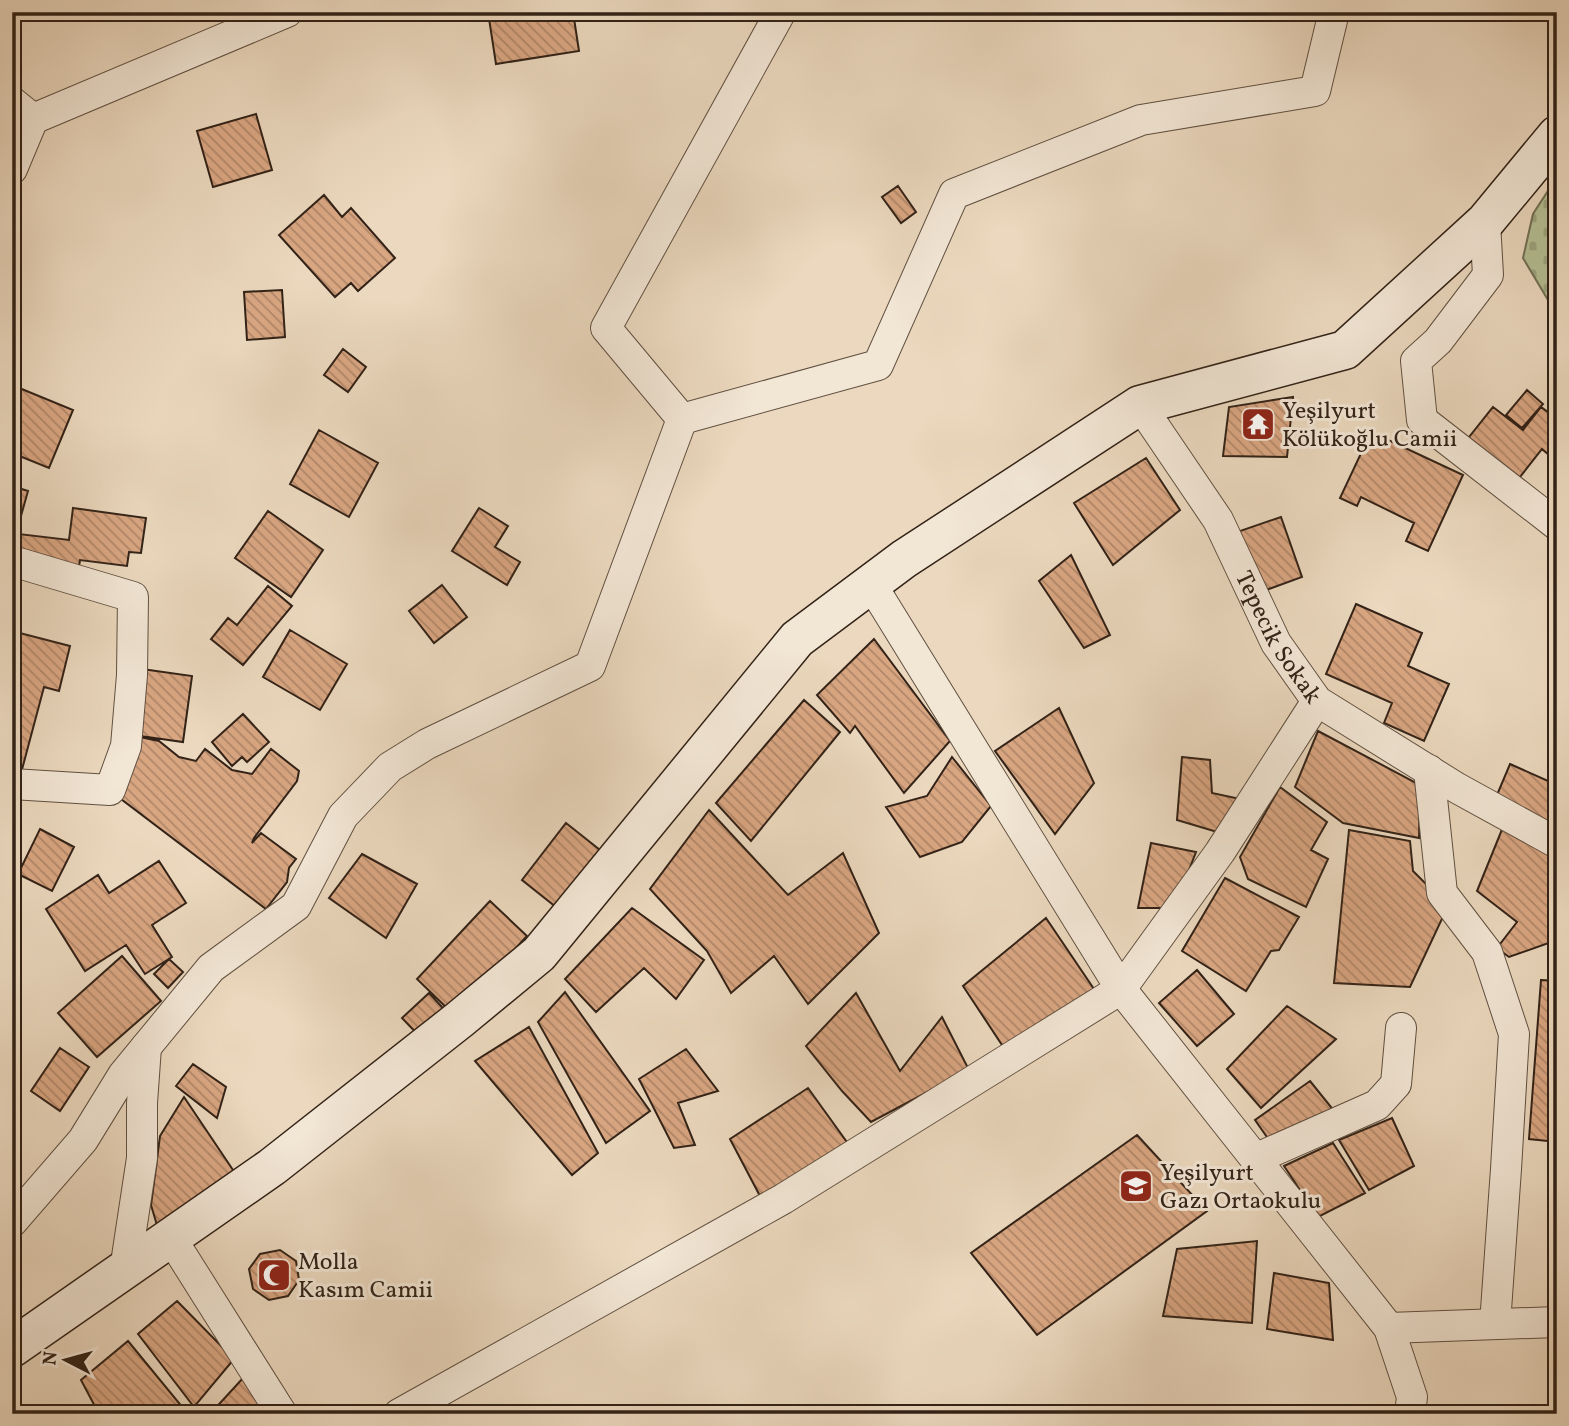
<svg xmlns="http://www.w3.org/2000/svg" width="1569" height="1426" viewBox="0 0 1569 1426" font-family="Vollkorn,serif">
  <defs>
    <pattern id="cemetery-stones" width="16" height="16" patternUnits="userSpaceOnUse" patternTransform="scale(1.75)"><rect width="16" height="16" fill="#b4bf94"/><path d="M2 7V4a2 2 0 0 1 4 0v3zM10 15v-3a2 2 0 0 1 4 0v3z" fill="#9ba47f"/></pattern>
    <pattern id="building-back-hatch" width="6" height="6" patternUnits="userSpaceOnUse" patternTransform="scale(1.75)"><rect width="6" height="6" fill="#d9a682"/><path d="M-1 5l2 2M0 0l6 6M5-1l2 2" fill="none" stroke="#b18769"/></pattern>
  </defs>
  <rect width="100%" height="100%" fill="#ebd8be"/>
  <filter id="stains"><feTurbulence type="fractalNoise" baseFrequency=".00286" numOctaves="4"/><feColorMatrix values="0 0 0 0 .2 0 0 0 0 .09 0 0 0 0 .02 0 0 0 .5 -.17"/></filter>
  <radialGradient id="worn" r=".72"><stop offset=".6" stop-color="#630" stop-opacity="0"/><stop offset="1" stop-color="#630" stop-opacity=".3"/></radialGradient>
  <path fill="url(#cemetery-stones)" stroke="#737056" stroke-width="2" d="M 1557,177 L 1557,315 L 1523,258 L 1533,214 Z"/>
  <path fill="url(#building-back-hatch)" stroke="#322217" stroke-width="2" d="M 488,12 L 573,12 L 579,51 L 496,64 Z
    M 256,114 L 272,170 L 213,187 L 197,131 Z
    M 898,186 L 916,212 L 901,223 L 882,197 Z
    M 324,195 L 342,217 L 351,208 L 395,258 L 358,291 L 351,283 L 335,297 L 279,235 Z
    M 282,290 L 285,337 L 247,340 L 244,292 Z
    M 343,349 L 366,367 L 348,392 L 324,375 Z
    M 12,385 L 73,410 L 49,468 L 12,453 Z
    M 1527,390 L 1543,404 L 1522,428 L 1506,415 Z
    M 1293,397 L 1287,457 L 1223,456 L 1229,407 Z
    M 1493,407 L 1523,430 L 1541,407 L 1557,419 L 1557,462 L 1542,449 L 1505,496 L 1454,456 Z
    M 319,430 L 378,463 L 349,517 L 290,484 Z
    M 1371,432 L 1463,475 L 1428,551 L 1406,541 L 1414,523 L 1361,497 L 1357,506 L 1340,498 Z
    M 1146,458 L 1180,510 L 1113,565 L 1074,503 Z
    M 12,486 L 28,491 L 12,548 Z
    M 73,508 L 146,518 L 141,553 L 129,552 L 127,566 L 80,560 L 76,586 L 13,578 L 19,534 L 69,540 Z
    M 479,508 L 508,526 L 495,547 L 520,562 L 507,585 L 452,551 Z
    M 268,511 L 323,550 L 291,597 L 235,558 Z
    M 1281,517 L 1302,577 L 1258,593 L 1237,532 Z
    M 1071,555 L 1110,635 L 1084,648 L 1039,581 Z
    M 442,585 L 467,617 L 434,643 L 409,611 Z
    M 268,586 L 292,606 L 243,665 L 211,639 L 228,618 L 237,625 Z
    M 1356,604 L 1422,633 L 1408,666 L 1449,684 L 1424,741 L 1384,723 L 1392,703 L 1326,674 Z
    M 290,630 L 347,664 L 320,710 L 263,677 Z
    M 12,631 L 70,646 L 59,691 L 44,687 L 16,792 L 12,791 Z
    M 874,639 L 950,741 L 904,793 L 855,726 L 850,733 L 817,695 Z
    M 142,669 L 192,676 L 183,742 L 133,735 Z
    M 804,700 L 840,732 L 751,841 L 716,803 Z
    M 1059,708 L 1094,783 L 1055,834 L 995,751 Z
    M 243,714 L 269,742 L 247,762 L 242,757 L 232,766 L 212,742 Z
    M 1318,731 L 1420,785 L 1419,838 L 1343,823 L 1295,787 Z
    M 135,736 L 159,741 L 179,757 L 196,761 L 205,749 L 232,770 L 252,774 L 271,749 L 299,771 L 297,781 L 254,838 L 252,843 L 261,833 L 296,859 L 289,868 L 287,882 L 266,909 L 121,799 Z
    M 952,757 L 991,806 L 962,842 L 920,857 L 886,807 L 927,796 Z
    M 1182,757 L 1210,760 L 1212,793 L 1240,799 L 1224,834 L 1177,820 Z
    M 1510,764 L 1557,785 L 1557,821 L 1553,829 L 1494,802 Z
    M 1280,787 L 1327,822 L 1311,850 L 1328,859 L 1306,907 L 1248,879 L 1240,857 Z
    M 709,810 L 788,895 L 843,853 L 879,933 L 808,1004 L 774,956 L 731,993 L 707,951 L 650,889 Z
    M 566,823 L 610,858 L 566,915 L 522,880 Z
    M 1503,827 L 1557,857 L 1557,940 L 1509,957 L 1497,948 L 1517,922 L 1477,891 Z
    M 40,829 L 74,847 L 52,891 L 18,874 Z
    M 1349,830 L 1410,841 L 1413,871 L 1448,906 L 1410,987 L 1334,983 Z
    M 1151,843 L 1196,852 L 1174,908 L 1138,908 Z
    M 362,854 L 417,884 L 386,938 L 329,898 Z
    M 159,861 L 186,903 L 152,925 L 172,957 L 145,974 L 126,945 L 85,971 L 46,909 L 98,875 L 109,893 Z
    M 1225,878 L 1299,917 L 1279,950 L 1271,951 L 1246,991 L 1182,951 Z
    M 490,901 L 527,936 L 454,1015 L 417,979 Z
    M 632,908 L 704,960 L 676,999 L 644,968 L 596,1012 L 565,979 Z
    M 1046,918 L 1096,992 L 1006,1051 L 963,986 Z
    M 12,935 L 19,965 L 12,966 Z
    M 122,956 L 161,1001 L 97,1057 L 58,1013 Z
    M 169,959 L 183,972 L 168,988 L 154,974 Z
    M 1197,970 L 1234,1014 L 1197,1046 L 1159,1003 Z
    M 1541,980 L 1557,981 L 1557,1142 L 1529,1139 Z
    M 565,992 L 650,1111 L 606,1143 L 538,1022 Z
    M 429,993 L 453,1019 L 427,1044 L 402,1018 Z
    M 856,993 L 900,1071 L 942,1017 L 969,1070 L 871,1122 L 842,1091 L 806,1046 Z
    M 1287,1006 L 1336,1039 L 1261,1108 L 1227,1069 Z
    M 529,1027 L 598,1153 L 572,1175 L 475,1061 Z
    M 60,1048 L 89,1067 L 60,1111 L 31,1091 Z
    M 686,1049 L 718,1091 L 678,1103 L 695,1145 L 674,1148 L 639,1079 Z
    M 193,1064 L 226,1087 L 217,1118 L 176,1086 Z
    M 1310,1081 L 1347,1127 L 1283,1160 L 1255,1120 Z
    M 808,1088 L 849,1145 L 760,1196 L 730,1139 Z
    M 184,1097 L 235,1173 L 159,1232 L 151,1205 L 160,1136 Z
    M 1392,1118 L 1414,1166 L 1369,1190 L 1339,1140 Z
    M 1137,1135 L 1207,1211 L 1037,1335 L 971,1253 Z
    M 1333,1143 L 1365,1193 L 1318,1217 L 1284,1166 Z
    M 1257,1241 L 1252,1323 L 1163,1316 L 1177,1249 Z
    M 280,1250 L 296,1261 L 299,1280 L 288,1296 L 269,1300 L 253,1289 L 249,1269 L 260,1254 Z
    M 1274,1273 L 1329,1283 L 1333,1340 L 1267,1329 Z
    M 177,1301 L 234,1359 L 194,1407 L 138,1334 Z
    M 128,1341 L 188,1414 L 99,1414 L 81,1380 Z
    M 244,1377 L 268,1414 L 210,1414 Z
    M 1359,1410 L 1358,1414 L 1296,1414 Z"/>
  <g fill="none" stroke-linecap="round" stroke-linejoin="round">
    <g stroke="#605041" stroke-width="32">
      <g id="street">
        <path d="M 12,102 L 33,119"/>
        <path d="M 12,169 L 33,119 L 287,12"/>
        <path d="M 1485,222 L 1488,275 L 1438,341 L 1416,361 L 1422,420 L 1557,525"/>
        <path id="s1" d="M 1140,405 L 1218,520 L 1276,643 L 1317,701 L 1457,788 L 1557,843"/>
        <path d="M 682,419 L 878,365 L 954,194 L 1141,120 L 1315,91 L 1334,12"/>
        <path d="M 12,561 L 133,597 L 132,675 L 126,746 L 110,790 L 12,784"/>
        <path d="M 871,584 L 1121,989 L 1389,1328 L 1412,1397 L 1410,1414"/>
        <path d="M 1429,770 L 1442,893 L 1487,952 L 1514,1034 L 1506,1169 L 1495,1324"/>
        <path d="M 1255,1159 L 1377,1105 L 1396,1084 L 1401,1028"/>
        <path d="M 12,1222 L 83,1140 L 123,1075 L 211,968 L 296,906 L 343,816 L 390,767 L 427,744 L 590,666 L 682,419 L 606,328 L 779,15 L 778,12"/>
        <path d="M 171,1238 L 282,1414"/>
        <path d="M 125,1270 L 142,1158 L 142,1103 L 146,1047"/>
        <path d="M 1389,1328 L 1557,1322"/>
        <path d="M 399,1414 L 783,1199 L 1121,989 L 1220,852 L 1317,701"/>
      </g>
    </g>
    <g stroke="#322217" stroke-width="41">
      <path id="secondary" d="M 12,1348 L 272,1167 L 459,1020 L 539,954 L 797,639 L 904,559 L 1140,405 L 1345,350 L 1485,222 L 1557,135"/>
    </g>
    <use href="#street" stroke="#f2e6d5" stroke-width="30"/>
    <use href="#secondary" stroke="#f2e6d5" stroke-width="38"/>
  </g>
  <defs>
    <g id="temple-square" transform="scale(1.75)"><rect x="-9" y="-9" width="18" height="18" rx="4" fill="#8f2418" stroke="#f2e6d5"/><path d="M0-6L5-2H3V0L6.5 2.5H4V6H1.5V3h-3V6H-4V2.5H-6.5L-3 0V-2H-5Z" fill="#fff"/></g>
    <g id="school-square" transform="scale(1.75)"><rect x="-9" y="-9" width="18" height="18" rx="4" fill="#8f2418" stroke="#f2e6d5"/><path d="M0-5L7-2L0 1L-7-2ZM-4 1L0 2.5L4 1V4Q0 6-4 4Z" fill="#fff"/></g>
    <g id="mosque-square" transform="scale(1.75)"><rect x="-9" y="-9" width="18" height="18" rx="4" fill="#8f2418" stroke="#f2e6d5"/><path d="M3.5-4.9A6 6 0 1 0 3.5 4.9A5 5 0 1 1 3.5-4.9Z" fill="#fff"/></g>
  </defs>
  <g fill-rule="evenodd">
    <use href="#temple-square" x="1258" y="424"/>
    <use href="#school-square" x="1136" y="1186"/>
    <use href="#mosque-square" x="274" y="1275"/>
  </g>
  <g text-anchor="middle" stroke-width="6" stroke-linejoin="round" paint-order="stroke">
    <g font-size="24" fill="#322217" stroke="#f2e6d5" text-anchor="start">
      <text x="1282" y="418">Yeşilyurt<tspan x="1282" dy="28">Kölükoğlu Camii</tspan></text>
      <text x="1160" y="1180">Yeşilyurt<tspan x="1160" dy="28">Gazı Ortaokulu</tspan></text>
      <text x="298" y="1269">Molla<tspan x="298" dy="28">Kasım Camii</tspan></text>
    </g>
    <g font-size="24" fill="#322217" stroke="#f2e6d5">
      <text dy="8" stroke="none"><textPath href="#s1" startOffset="271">Tepecik Sokak</textPath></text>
    </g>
  </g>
  <rect width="1569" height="1426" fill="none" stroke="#ebd8be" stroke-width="42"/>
  <rect x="14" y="14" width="1541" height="1398" fill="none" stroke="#322217" stroke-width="3.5"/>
  <rect x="21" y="21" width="1527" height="1384" fill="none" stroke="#322217" stroke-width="2"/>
  <g transform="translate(66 1360) rotate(276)" stroke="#f2e6d5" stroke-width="5" paint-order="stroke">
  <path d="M0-5L12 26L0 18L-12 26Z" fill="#322217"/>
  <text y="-10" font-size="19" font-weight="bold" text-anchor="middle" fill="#322217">N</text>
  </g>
  <rect width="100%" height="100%" filter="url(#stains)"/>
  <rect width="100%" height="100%" fill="url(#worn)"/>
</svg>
